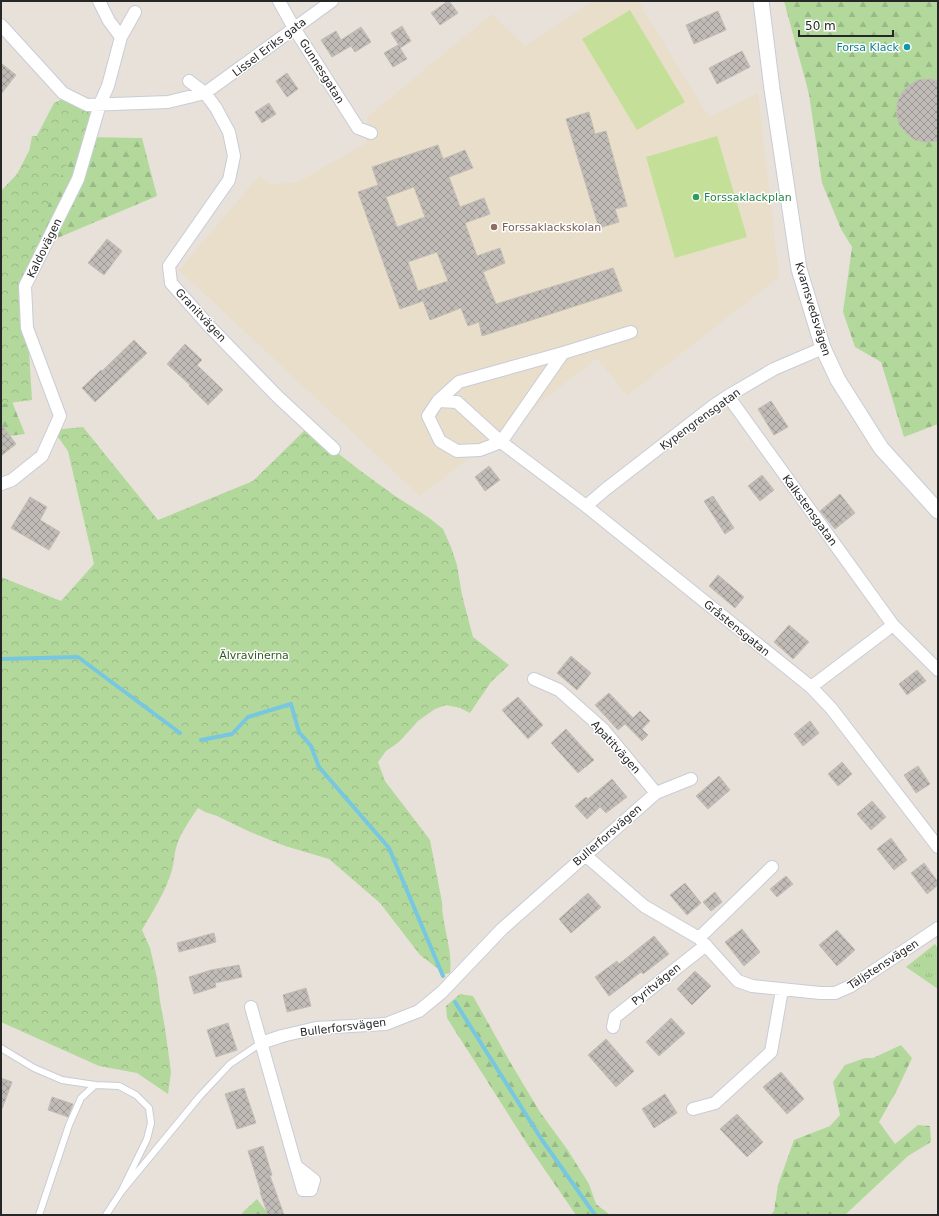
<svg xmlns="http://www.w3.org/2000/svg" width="939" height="1216" viewBox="0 0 939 1216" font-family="'DejaVu Sans',sans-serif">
  <defs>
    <pattern id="grass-tufts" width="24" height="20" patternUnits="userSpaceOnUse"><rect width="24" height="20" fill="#b2d99b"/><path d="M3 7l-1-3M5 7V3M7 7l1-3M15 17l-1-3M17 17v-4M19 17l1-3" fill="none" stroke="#99ba86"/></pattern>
    <pattern id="forest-firs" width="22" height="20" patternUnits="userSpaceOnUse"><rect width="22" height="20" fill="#b2d99b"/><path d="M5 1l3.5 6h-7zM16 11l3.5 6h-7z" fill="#99ba86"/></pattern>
    <pattern id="park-crowns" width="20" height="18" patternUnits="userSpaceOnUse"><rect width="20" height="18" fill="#b2d99b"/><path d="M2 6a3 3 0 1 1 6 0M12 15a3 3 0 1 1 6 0" fill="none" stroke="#99ba86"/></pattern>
    <pattern id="building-cross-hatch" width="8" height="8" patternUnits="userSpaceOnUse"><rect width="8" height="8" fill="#c0bbb6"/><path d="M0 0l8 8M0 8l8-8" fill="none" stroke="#9c9894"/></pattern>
  </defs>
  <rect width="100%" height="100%" fill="#e8e1da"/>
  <path fill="#e8deca" d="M 593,1 L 638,1 L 709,117 L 758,93 L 779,277 L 627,396 L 597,358 L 420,496 L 179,270 L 259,176 L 271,184 L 296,183 L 366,143 L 367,117 L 492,14 L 525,46 Z"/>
  <path fill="url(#grass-tufts)" d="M 935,944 L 938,949 L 938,989 L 906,967 Z"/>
  <path fill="url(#forest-firs)" d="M 784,1 L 938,1 L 938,424 L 904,437 L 881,362 L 855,347 L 843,312 L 852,247 L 841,229 L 822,183 L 809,94 Z
    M 32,136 L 142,138 L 157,196 L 10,258 Z
    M 1,374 L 25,434 L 1,437 Z
    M 460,994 L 473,996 L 510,1062 L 540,1112 L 567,1149 L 589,1184 L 596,1204 L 610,1215 L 576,1215 L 529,1147 L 447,1018 L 446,1006 Z
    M 901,1045 L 912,1058 L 897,1090 L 879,1122 L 895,1144 L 918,1125 L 930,1126 L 931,1142 L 908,1156 L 845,1215 L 771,1215 L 774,1211 L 778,1185 L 794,1140 L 830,1126 L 840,1115 L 833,1082 L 845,1065 L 865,1058 L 873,1058 Z
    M 257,1199 L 269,1215 L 243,1215 L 242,1213 Z"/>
  <path fill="url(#park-crowns)" d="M 64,98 L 91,113 L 90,125 L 77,145 L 51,196 L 34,253 L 34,270 L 30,293 L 28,335 L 32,400 L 1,404 L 1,191 L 17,174 L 54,103 Z
    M 83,427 L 158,520 L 253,481 L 308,427 L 330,447 L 358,469 L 395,496 L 428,517 L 443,529 L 451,547 L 457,565 L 462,595 L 473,637 L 509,665 L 491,682 L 470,713 L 460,708 L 446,705 L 435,709 L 418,721 L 399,742 L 386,751 L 378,762 L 385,781 L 430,840 L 442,902 C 442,926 453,949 450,973 L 445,974 L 420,955 L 380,903 L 329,859 L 285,846 L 248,831 L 217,816 L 205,812 L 198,808 C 190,820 180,833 176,848 C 174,855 174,863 172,870 C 166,891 153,911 142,930 L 150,948 L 157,978 L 160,1001 L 165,1028 L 171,1072 L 168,1094 L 137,1073 L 99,1066 L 1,1022 L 1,577 L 61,601 L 94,564 L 68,451 L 53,430 Z"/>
  <path fill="#c4e098" d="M 630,10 L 685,102 L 637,130 L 582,39 Z
    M 717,136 L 747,237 L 675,258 L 646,157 Z"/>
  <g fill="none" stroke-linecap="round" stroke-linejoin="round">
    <path stroke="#77c7e0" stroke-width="4" d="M 1,659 L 78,657 L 180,733
      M 201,740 L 232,734 L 248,717 L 291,704 L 299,732 L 311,746 L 319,767 L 389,848 L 443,976
      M 455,1002 L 542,1140 L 595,1215"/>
  </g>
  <path fill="url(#building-cross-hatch)" stroke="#c3bdb4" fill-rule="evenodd" d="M 448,1 L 449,1 L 458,13 L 440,25 L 431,13 Z
    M 718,11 L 726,30 L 694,44 L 686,25 Z
    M 402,26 L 411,41 L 400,48 L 407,59 L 393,67 L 384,53 L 398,45 L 400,47 L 391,33 Z
    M 361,27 L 371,42 L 355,52 L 351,46 L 332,57 L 321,40 L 336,31 L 341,40 Z
    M 742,51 L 750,67 L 717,84 L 709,68 Z
    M 1,63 L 16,75 L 1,94 Z
    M 287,73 L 298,89 L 287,97 L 276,81 Z
    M 930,79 L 938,81 L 938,141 L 925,142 L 915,140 L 906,133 L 899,124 L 897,115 L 897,104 L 901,94 L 908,86 L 918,80 Z
    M 269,103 L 276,114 L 262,123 L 255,112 Z
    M 589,112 L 595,134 L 606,131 L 627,206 L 615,209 L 619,222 L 599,228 L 566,119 Z
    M 438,145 L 443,159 L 465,150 L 473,168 L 449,177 L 460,207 L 484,198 L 490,214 L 465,223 L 477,256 L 500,248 L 505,263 L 483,272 L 496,304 L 613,268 L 622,291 L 482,336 L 479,322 L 468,326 L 461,308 L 430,320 L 423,301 L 400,309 L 358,192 L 378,185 L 372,167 ZM 414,187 L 425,217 L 397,227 L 386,197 ZM 437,252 L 448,281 L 418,291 L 408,262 Z
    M 107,239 L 122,251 L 104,275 L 88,263 Z
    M 134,340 L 147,353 L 95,402 L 82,388 L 101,370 L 102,371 Z
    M 185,344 L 202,360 L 197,365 L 223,390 L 208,405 L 189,386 L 190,385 L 167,364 Z
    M 771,401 L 788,427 L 774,435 L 758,409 Z
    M 1,424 L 16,444 L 1,456 Z
    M 489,466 L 500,480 L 485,491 L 475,477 Z
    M 762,475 L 774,490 L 760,501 L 748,486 Z
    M 840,494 L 855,513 L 835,529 L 820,511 Z
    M 713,496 L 734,528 L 725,534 L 704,501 Z
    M 30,497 L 47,507 L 40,520 L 60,532 L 49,550 L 11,528 Z
    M 718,575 L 744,597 L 735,608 L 709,586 Z
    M 789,625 L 809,642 L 793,659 L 774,642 Z
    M 571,656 L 591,673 L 577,690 L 557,673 Z
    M 917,670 L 926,681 L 907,695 L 899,684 Z
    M 609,693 L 633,718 L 640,711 L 650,721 L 642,729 L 648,735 L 642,741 L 625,724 L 618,730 L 595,705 Z
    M 518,697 L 543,725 L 528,739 L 502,710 Z
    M 810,721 L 819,733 L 803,746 L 794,734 Z
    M 566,729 L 594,760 L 578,773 L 551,743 Z
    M 842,762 L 852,774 L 838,786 L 828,774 Z
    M 918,766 L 930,784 L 916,793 L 904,775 Z
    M 719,776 L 730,790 L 708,809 L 696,796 Z
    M 612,779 L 627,797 L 606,813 L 600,807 L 587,819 L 575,806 L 586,797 L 588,799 Z
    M 872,801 L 886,817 L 871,830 L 857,814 Z
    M 891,838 L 907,860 L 894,870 L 877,849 Z
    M 924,863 L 938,882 L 938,885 L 927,894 L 911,873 Z
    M 786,876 L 793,884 L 777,897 L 770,889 Z
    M 685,883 L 701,903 L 687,915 L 670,895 Z
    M 715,892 L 722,902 L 711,911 L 703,902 Z
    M 588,893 L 601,907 L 571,933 L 559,919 Z
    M 742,929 L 760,952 L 744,966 L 725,942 Z
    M 837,930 L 855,950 L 837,966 L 819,945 Z
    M 214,933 L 216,942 L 179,952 L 177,943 Z
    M 654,936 L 669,954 L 643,974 L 641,972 L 609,996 L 595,977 L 617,961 L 619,964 Z
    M 239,965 L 242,977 L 215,983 L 216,987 L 194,994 L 189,977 L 211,970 Z
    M 695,971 L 711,986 L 692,1005 L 677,989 Z
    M 306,988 L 311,1006 L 287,1012 L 283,995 Z
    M 671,1018 L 685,1033 L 659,1056 L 646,1042 Z
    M 228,1023 L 237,1050 L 216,1057 L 207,1030 Z
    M 606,1039 L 634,1071 L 616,1087 L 588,1055 Z
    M 781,1072 L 804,1099 L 787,1114 L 763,1087 Z
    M 1,1078 L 12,1082 L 2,1109 L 1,1109 Z
    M 244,1088 L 256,1123 L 237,1129 L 225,1094 Z
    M 665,1094 L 677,1113 L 654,1128 L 642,1109 Z
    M 52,1097 L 73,1104 L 68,1117 L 48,1110 Z
    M 737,1114 L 763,1142 L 747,1157 L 720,1129 Z
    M 263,1146 L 272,1175 L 270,1176 L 284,1215 L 268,1215 L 260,1192 L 261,1192 L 248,1151 Z"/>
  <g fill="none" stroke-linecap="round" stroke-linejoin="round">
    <g stroke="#c8ccd7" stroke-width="8">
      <path id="service" d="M 1,1048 L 34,1068 L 62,1080 L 95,1085 L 119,1086 L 136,1095 L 149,1108 L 151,1123 L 147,1139 L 121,1192
        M 39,1215 L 69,1125 L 81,1098 L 95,1085
        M 106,1215 L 121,1192 L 200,1096 L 230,1064 L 261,1043"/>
    </g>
    <g stroke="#c8ccd7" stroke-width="14">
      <path id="minor" d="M 279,1 L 294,28 L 358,128 L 371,133
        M 1,25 L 63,93 L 87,105 L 168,102 L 205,93 L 216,108 L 229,132 L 234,156 L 229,180 L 169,266 L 171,283 L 210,327 L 278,397 L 334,449
        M 121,37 L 135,12
        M 189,81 L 205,93 L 332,1
        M 728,396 L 893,625 L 938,670
        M 438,401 L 459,382 L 563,353 L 631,332
        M 501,442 L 480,450 L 457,451 L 440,441 L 428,416 L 438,401 L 457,402 L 501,442 L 586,506 L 811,687 L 831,708 L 938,847
        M 501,442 L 563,353
        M 1,484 L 12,480 L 42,456 L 60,416 L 27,328 L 25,286 L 78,179 L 100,104 L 108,86 L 121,37 L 109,21 L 99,1
        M 586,506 L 606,489 L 713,406 L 728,396 L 774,369 L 823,348
        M 534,679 L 559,690 L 603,729 L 656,793
        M 811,687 L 893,625
        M 585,855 L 644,906 L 699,938 L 738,981 L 752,986 L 820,993 L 835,993 L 851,986 L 938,928
        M 699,938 L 772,867
        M 251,1007 L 296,1166 L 303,1190 L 311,1190 L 314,1180 L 296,1166
        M 613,1027 L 615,1017 L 706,945
        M 261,1043 L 282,1036 L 316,1028 L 386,1024 L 419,1011 L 442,992 L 502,929 L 656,793 L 691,779
        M 693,1109 L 715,1103 L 771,1052 L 782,990"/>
    </g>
    <g stroke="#c8ccd7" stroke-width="17">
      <path id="tertiary" d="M 761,1 L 772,89 L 799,269 L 823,348 L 838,380 L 881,448 L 938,511"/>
    </g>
    <use href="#service" stroke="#fff" stroke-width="6"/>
    <use href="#minor" stroke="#fff" stroke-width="12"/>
    <use href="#tertiary" stroke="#fff" stroke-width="15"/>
  </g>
  <circle fill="#0f9aa8" stroke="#fff" stroke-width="1.5" cx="907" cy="47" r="4"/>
  <circle fill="#2e9e5b" stroke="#fff" stroke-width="1.5" cx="696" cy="197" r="4"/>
  <circle fill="#8d6e63" stroke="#fff" stroke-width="1.5" cx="494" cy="227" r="4"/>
  <g text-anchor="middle" stroke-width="3" stroke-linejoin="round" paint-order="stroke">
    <g font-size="11" fill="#272727" stroke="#fff">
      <text transform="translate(269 47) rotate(-37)" y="4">Lissel Eriks gata</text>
      <text transform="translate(322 71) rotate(58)" y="4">Gunnesgatan</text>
      <text transform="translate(44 248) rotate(-64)" y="4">Kaldovägen</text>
      <text transform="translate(813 309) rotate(73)" y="4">Kvarnsvedsvägen</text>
      <text transform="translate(201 315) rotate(47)" y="4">Granitvägen</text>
      <text transform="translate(700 419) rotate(-36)" y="4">Kypengrensgatan</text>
      <text transform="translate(810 510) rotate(54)" y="4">Kalkstensgatan</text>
      <text transform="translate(737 628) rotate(39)" y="4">Gråstensgatan</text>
      <text transform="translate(616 747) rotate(48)" y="4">Apatitvägen</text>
      <text transform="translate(607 835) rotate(-41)" y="4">Bullerforsvägen</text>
      <text transform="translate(883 964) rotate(-33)" y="4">Täljstensvägen</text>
      <text transform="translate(656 984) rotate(-39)" y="4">Pyritvägen</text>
      <text transform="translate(343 1027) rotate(-7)" y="4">Bullerforsvägen</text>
    </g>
    <g font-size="11" fill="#0d838f" stroke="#fff" text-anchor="end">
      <text x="899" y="51">Forsa Klack</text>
    </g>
    <g font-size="11" fill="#27864d" stroke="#fff" text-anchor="start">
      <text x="704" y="201">Forssaklackplan</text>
    </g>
    <g font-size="11" fill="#785e54" stroke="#fff" text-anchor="start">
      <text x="502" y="231">Forssaklackskolan</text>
    </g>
    <g font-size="11" fill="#2e5a20" stroke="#fff">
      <text x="254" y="659">Älvravinerna</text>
    </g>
  </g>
  <rect width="939" height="1216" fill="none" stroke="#272727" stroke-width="4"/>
  <path d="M799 30v6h94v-6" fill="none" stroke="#272727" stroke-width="2"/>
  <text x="805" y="30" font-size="12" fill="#272727" stroke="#ffffff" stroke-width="3" paint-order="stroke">50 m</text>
</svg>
